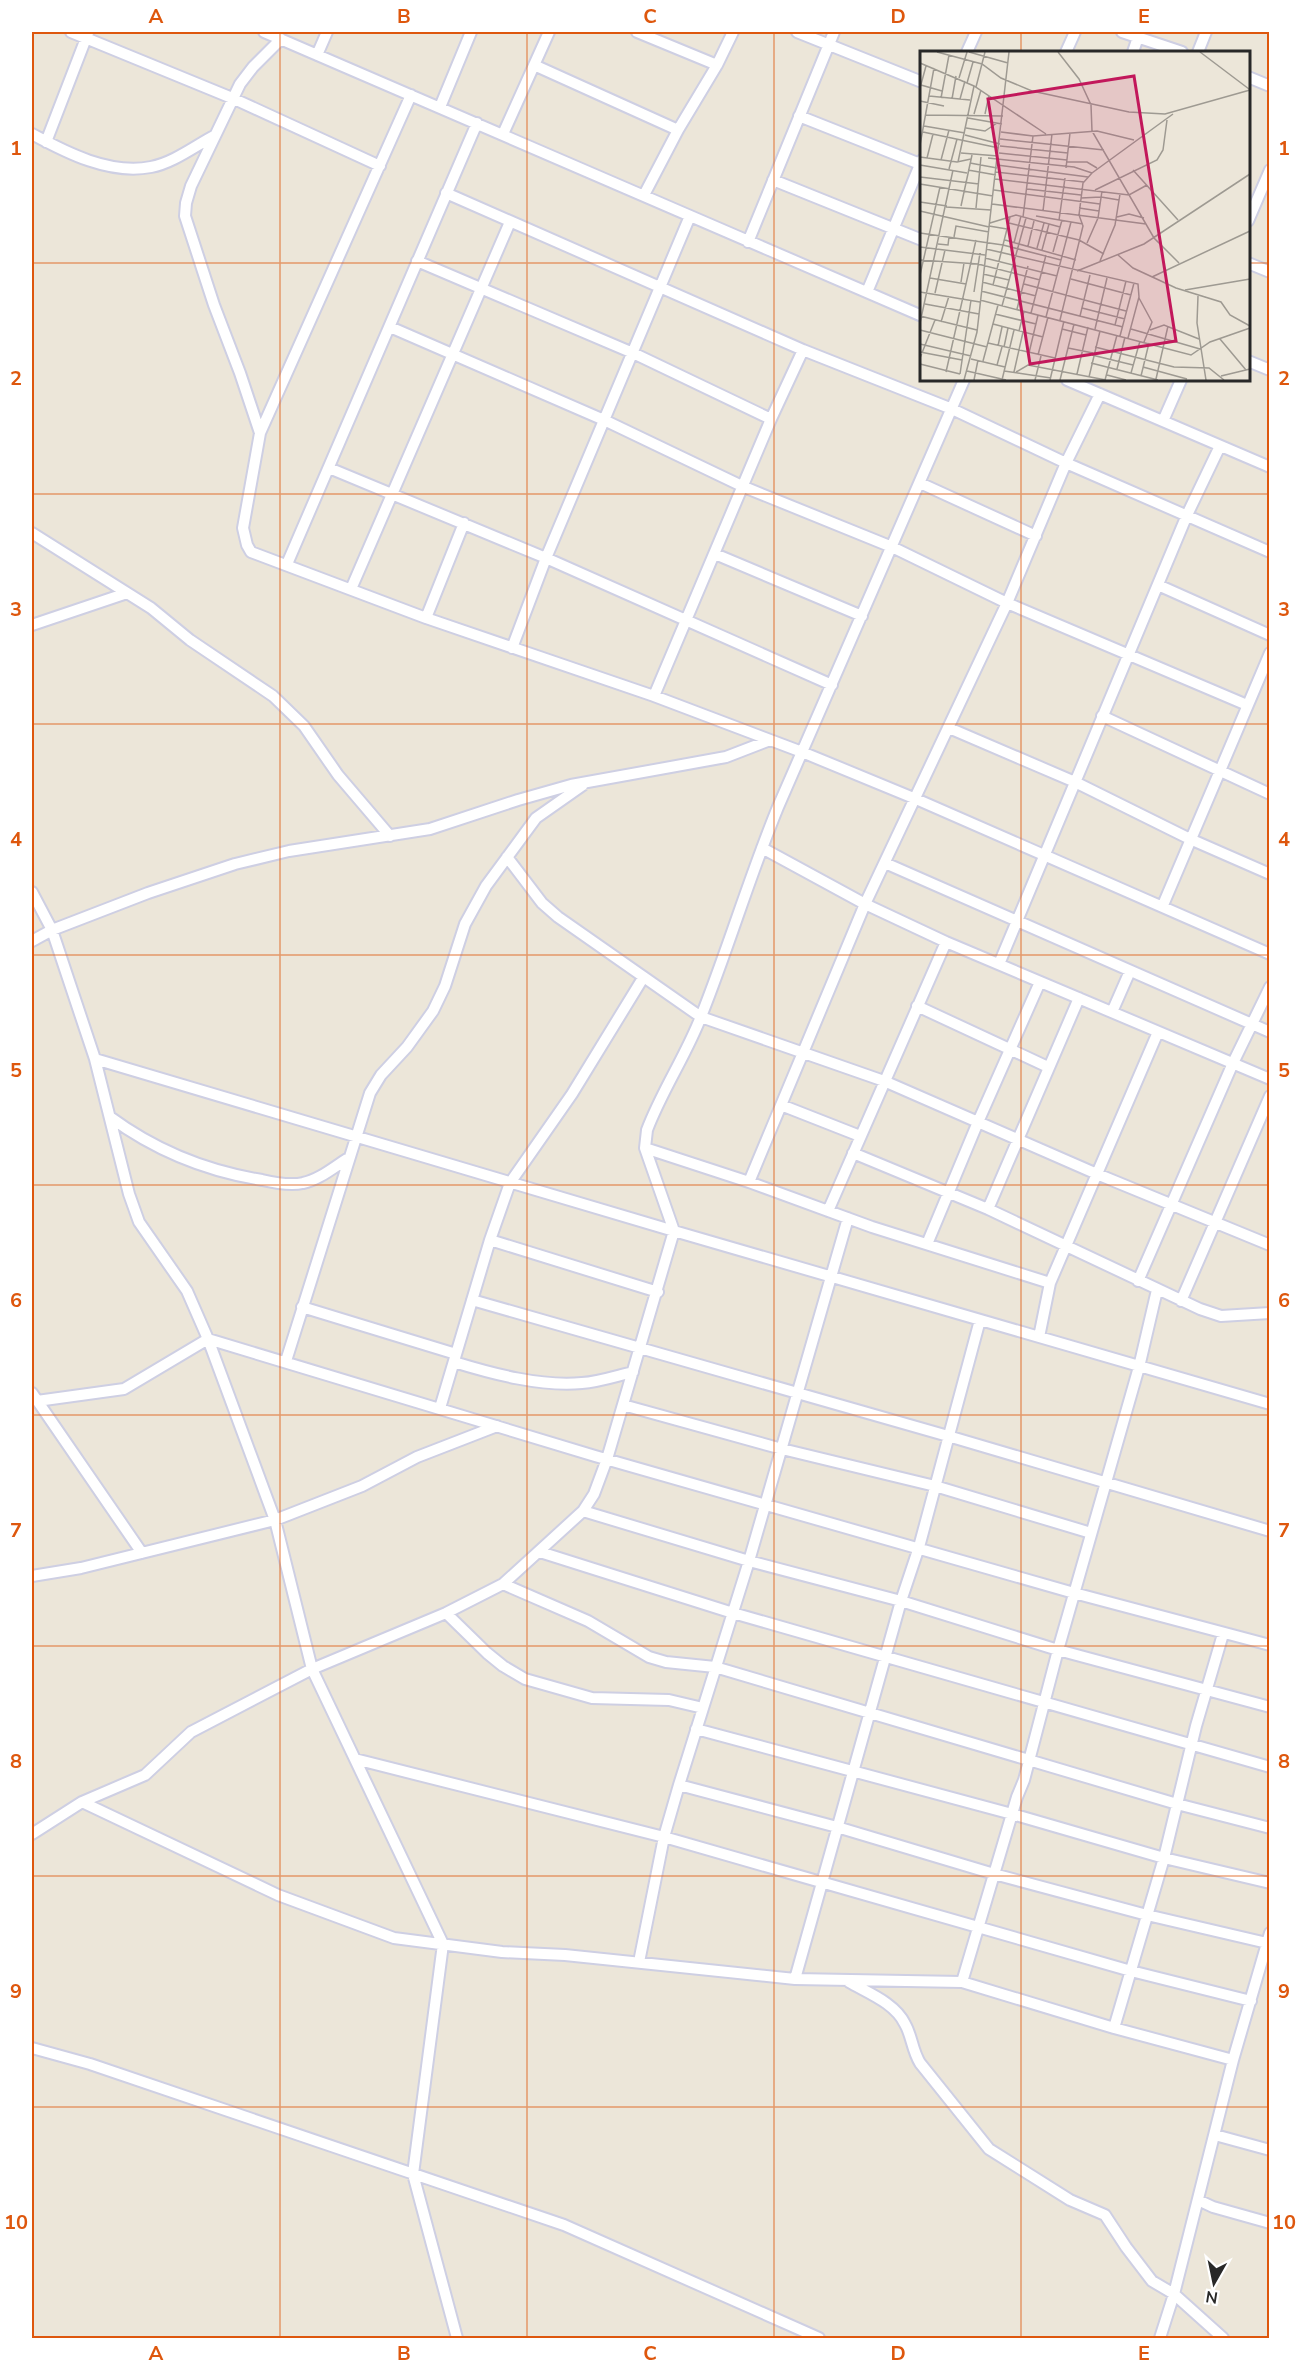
<svg xmlns="http://www.w3.org/2000/svg" width="1301" height="2370" viewBox="0 0 1301 2370" font-family="'Nunito Sans',sans-serif">
  <rect width="100%" height="100%" fill="#ece6d9"/>
  <g fill="none" stroke-linecap="round" stroke-linejoin="round">
    <g stroke="#cecfe3" stroke-width="14">
      <path id="street" d="M 71,32 L 232,98 L 380,166
        M 264,32 L 922,316
        M 637,32 L 717,65
        M 797,32 L 922,82
        M 1122,32 L 1182,52
        M 967,52 L 976,32
        M 1066,52 L 1075,32
        M 1133,52 L 1138,37
        M 1198,52 L 1206,32
        M 317,55 L 327,32
        M 534,65 L 678,130
        M 1248,77 L 1270,86
        M 411,95 L 260,433 L 243,528 L 247,545 L 251,552 L 426,618 L 654,696 L 802,752 L 916,799 L 1270,954
        M 440,107 L 471,32
        M 799,116 L 920,164
        M 32,134 C 67,153 110,175 151,167 C 173,163 195,146 214,136
        M 503,134 L 549,32
        M 46,142 L 88,33
        M 773,180 L 922,240
        M 446,193 L 803,350 L 952,409 L 1066,463 L 1270,552
        M 644,195 L 678,130 L 717,65 L 733,32
        M 1248,221 L 1270,170
        M 748,242 L 834,32
        M 417,261 L 633,353 L 771,419
        M 1248,263 L 1270,272
        M 867,292 L 922,160
        M 390,327 L 604,420 L 744,487 L 892,547 L 1007,603 L 1247,705
        M 1248,361 L 1270,370
        M 1067,380 L 1270,467
        M 1163,421 L 1181,380
        M 260,433 L 240,373 L 214,305 L 185,216 L 186,203 L 191,186 L 240,84 L 253,67 L 281,39
        M 329,468 L 546,558 L 832,685
        M 920,483 L 1036,536
        M 32,533 L 151,608 L 190,640 L 273,696 L 304,726 L 338,775 L 390,836
        M 715,554 L 862,616
        M 287,564 L 477,123
        M 1158,585 L 1270,635
        M 351,589 L 510,222
        M 426,618 L 464,523
        M 32,625 L 127,593
        M 512,648 L 546,558 L 690,216
        M 654,696 L 771,419 L 803,350
        M 1102,716 L 1270,794
        M 949,728 L 1075,782 L 1190,839 L 1270,874
        M 762,848 L 865,904 L 946,942 L 1270,1079
        M 507,857 L 542,903 L 558,917 L 701,1017 L 884,1081 L 1097,1174 L 1270,1245
        M 885,863 L 1270,1032
        M 32,892 L 52,930 L 95,1059 L 129,1194 L 139,1222 L 187,1291 L 208,1339 L 275,1520 L 312,1669 L 443,1944 L 413,2174 L 457,2338
        M 1163,905 L 1270,653
        M 32,941 L 52,930 L 148,893 L 235,864 L 289,851 L 430,829 L 518,800 L 571,785 L 726,757 L 770,740
        M 999,964 L 1187,515 L 1220,446
        M 917,1006 L 1048,1067
        M 1112,1012 L 1130,971
        M 95,1059 L 674,1231 L 1270,1404
        M 781,1105 L 860,1136
        M 110,1117 C 156,1151 206,1171 262,1180 C 275,1183 290,1186 303,1183 C 319,1180 334,1167 347,1159
        M 645,1148 L 749,1182 L 872,1227 L 1050,1283
        M 853,1153 L 988,1209 L 1200,1309 L 1221,1316 L 1270,1313
        M 749,1182 L 865,904 L 1007,603 L 1066,463 L 1100,394
        M 988,1209 L 1079,998
        M 828,1211 L 946,942
        M 490,1240 L 658,1292
        M 927,1244 L 978,1122 L 1040,982
        M 1138,1281 L 1233,1063 L 1270,987
        M 472,1300 L 948,1436 L 1270,1531
        M 1181,1301 L 1270,1096
        M 302,1307 L 456,1354
        M 1039,1337 L 1050,1283 L 1158,1032
        M 286,1361 L 370,1093 L 381,1075 L 407,1047 L 433,1011 L 445,986 L 465,924 L 486,886 L 536,818 L 583,785
        M 454,1362 C 493,1374 542,1387 582,1383 C 599,1382 616,1376 633,1372
        M 32,1393 L 142,1553
        M 37,1401 L 124,1389 L 208,1339 L 595,1456 L 1074,1593 L 1270,1645
        M 623,1405 L 782,1449 L 935,1486 L 1091,1533
        M 440,1408 L 490,1240 L 510,1183 L 572,1094 L 643,978
        M 583,1511 L 749,1561 L 901,1601 L 1058,1650 L 1270,1707
        M 540,1552 L 733,1613 L 1270,1767
        M 32,1576 L 81,1568 L 275,1520 L 362,1486 L 417,1457 L 497,1426
        M 503,1584 L 588,1621 L 649,1657 L 666,1662 L 715,1667 L 1177,1804 L 1270,1828
        M 446,1613 L 487,1653 L 503,1666 L 525,1679 L 592,1698 L 669,1700 L 703,1708
        M 696,1729 L 1012,1814 L 1164,1858 L 1270,1883
        M 355,1759 L 664,1837 L 1131,1971 L 1251,2001
        M 679,1785 L 837,1827 L 994,1874 L 1147,1915 L 1267,1943
        M 82,1802 L 278,1895 L 394,1938 L 502,1952 L 565,1955 L 795,1979 L 962,1982 L 1114,2028 L 1233,2060
        M 32,1834 L 82,1802 L 145,1775 L 191,1732 L 312,1669 L 446,1613 L 503,1584 L 583,1511 L 594,1494 L 607,1459 L 674,1231 L 645,1148 L 647,1130 C 662,1090 687,1054 702,1014 C 729,946 750,875 778,807 L 964,380
        M 639,1962 L 664,1837 L 679,1785 L 749,1561 L 848,1218
        M 795,1979 L 901,1601 L 919,1547 L 980,1320
        M 849,1982 C 868,1993 895,2003 905,2024 C 912,2036 912,2050 920,2063 L 989,2149 L 1070,2200 L 1105,2215 L 1126,2247 L 1152,2281 L 1174,2294 L 1223,2338
        M 962,1982 L 1017,1797 L 1024,1780 L 1058,1650 L 1139,1367 L 1157,1290
        M 1114,2028 L 1164,1858 L 1196,1726 L 1223,1634
        M 32,2048 L 90,2064 L 564,2225 L 819,2338
        M 1215,2135 L 1270,2150
        M 1198,2200 L 1213,2207 L 1270,2223
        M 1160,2338 L 1174,2294 L 1233,2060 L 1270,1933"/>
    </g>
    <use href="#street" stroke="#fff" stroke-width="10"/>
  </g>
  <path fill="none" stroke="#de570d" stroke-width="1.5" stroke-opacity="0.55" d="M 280,32 L 280,2338M 527,32 L 527,2338M 774,32 L 774,2338M 1021,32 L 1021,52M 32,263 L 922,263M 1248,263 L 1270,263M 1021,380 L 1021,2338M 32,494 L 1270,494M 32,724 L 1270,724M 32,955 L 1270,955M 32,1185 L 1270,1185M 32,1415 L 1270,1415M 32,1646 L 1270,1646M 32,1876 L 1270,1876M 32,2107 L 1270,2107"/>
  <g transform="translate(920 51)">
    <rect width="330" height="330" fill="#ece6d9"/>
    <path fill="none" stroke="#9e9a92" stroke-width="1.5" d="M 17,1 L 62,13 L 81,27 L 112,40 L 209,61 L 245,63 L 330,39M 49,1 L 88,12M 138,1 L 159,28 L 171,54 L 172,80 L 234,187 L 259,212M 280,1 L 329,38M 0,12 L 54,35 L 126,83M 39,27 L 47,1M 47,32 L 53,11M 1,34 L 22,40M 56,36 L 65,1M 0,37 L 6,15M 9,45 L 50,49M 21,47 L 29,4M 32,48 L 36,25M 40,48 L 45,30M 0,50 L 24,55M 54,63 L 61,39M 65,63 L 69,44M 6,64 L 83,65M 48,67 L 82,73M 4,75 L 45,82M 46,77 L 65,80 L 77,72M 3,81 L 79,97M 81,81 L 113,85 L 177,80 L 214,89M 45,84 L 80,93M 80,88 L 184,99M 0,94 L 14,17M 80,95 L 148,102M 41,102 L 78,105M 79,102 L 147,109M 0,106 L 37,111 L 51,108M 7,107 L 13,83M 68,107 L 154,116 L 172,122M 21,109 L 29,79M 38,111 L 54,35M 147,111 L 167,111 L 177,117M 50,112 L 77,117M 0,114 L 47,122M 77,114 L 168,126M 146,117 L 150,82M 29,118 L 37,88M 48,119 L 76,124M 213,119 L 258,169M 76,121 L 164,131M 0,126 L 59,133M 75,128 L 209,144 L 227,134M 0,133 L 73,145M 107,138 L 161,144M 74,139 L 180,153M 175,139 L 237,109 L 243,99 L 247,69M 181,146 L 199,149M 161,147 L 181,146M 0,151 L 27,155M 72,153 L 226,173M 41,155 L 52,104M 26,156 L 71,159M 56,157 L 61,106M 159,157 L 179,160M 0,160 L 69,176M 123,160 L 132,83M 116,165 L 163,173M 103,166 L 113,85M 197,166 L 209,163 L 224,167M 139,169 L 145,127M 70,172 L 96,164 L 140,176M 89,172 L 159,189 L 184,203M 69,175 L 87,178M 0,182 L 83,194 L 141,209M 34,186 L 36,175 L 69,181M 85,189 L 156,209M 94,192 L 101,165M 167,192 L 178,167 L 182,140M 18,193 L 28,194 L 29,186M 108,195 L 114,170M 0,196 L 65,204M 117,197 L 124,172M 66,198 L 218,233 L 219,246 L 208,287M 122,199 L 129,173M 133,201 L 142,169M 198,204 L 213,217 L 256,237 L 301,251 L 310,264 L 330,275M 65,207 L 137,225M 0,209 L 58,213 L 120,229M 180,210 L 195,174 L 200,143M 157,220 L 224,193 L 330,123M 63,223 L 89,229M 0,224 L 20,136M 232,226 L 330,180M 10,227 L 46,233M 151,228 L 211,244M 41,231 L 44,212M 62,231 L 116,245M 104,233 L 206,260M 73,234 L 90,166M 265,239 L 330,228M 61,240 L 203,276M 0,241 L 60,251M 54,241 L 60,202M 15,242 L 25,199M 278,245 L 277,272 L 286,329M 219,247 L 232,271 L 224,291M 60,249 L 271,304 L 290,291 L 330,277M 5,253 L 59,263M 82,255 L 106,167M 162,257 L 205,268M 97,258 L 108,215M 111,262 L 126,204M 75,263 L 116,273M 0,265 L 57,279M 160,265 L 170,224M 126,266 L 151,171M 140,269 L 163,175 L 159,164 L 163,132 L 172,122 L 253,63M 21,271 L 29,245M 0,272 L 33,119M 73,273 L 123,286M 195,274 L 206,230M 142,278 L 166,284M 175,278 L 187,227M 211,278 L 280,298M 0,279 L 67,296M 230,279 L 244,274 L 279,288M 99,280 L 104,260M 200,285 L 214,232M 300,288 L 326,319M 68,292 L 135,307M 0,293 L 51,305M 78,295 L 82,276M 84,296 L 88,277M 175,296 L 254,316 L 289,317 L 304,329M 148,297 L 173,302M 0,301 L 42,309M 109,302 L 118,264M 118,304 L 128,266M 172,304 L 213,314M 0,307 L 15,269M 51,308 L 85,316M 63,310 L 78,254M 171,312 L 238,329M 0,313 L 40,323M 77,314 L 82,296M 223,316 L 267,328M 197,318 L 205,286M 47,320 L 86,329M 84,320 L 131,327M 26,321 L 56,189M 94,321 L 103,281M 96,321 L 108,314 L 186,329M 211,322 L 220,290M 40,323 L 51,249M 157,323 L 168,276M 187,324 L 206,329M 221,325 L 229,292M 301,325 L 330,318M 169,326 L 180,280M 236,328 L 248,275M 44,329 L 57,281 L 89,1M 54,329 L 58,309M 82,329 L 94,279M 115,329 L 121,305M 130,329 L 144,270M 140,329 L 154,273M 185,329 L 197,284"/>
    <path fill="#c2185b" fill-opacity="0.15" stroke="#c2185b" stroke-width="3" d="M 214,25 L 256,290 L 110,313 L 68,48 Z"/>
    <rect width="330" height="330" fill="none" stroke="#282828" stroke-width="3"/>
  </g>
  <rect width="1301" height="2370" fill="none" stroke="#ffffff" stroke-width="66"/>
  <g transform="translate(1214 2283) rotate(189)" stroke="#ffffff" stroke-width="4.5" paint-order="stroke">
  <path d="M0-4.5L10 22L0 15L-10 22Z" fill="#282828"/>
  <text y="-9" font-size="16" font-weight="bold" text-anchor="middle" fill="#282828">N</text>
  </g>
  <rect x="33" y="33" width="1235" height="2304" fill="none" stroke="#de570d" stroke-width="2"/>
  <g font-size="20" text-anchor="middle" font-weight="bold" fill="#de570d">
    <text x="156" y="23">A</text>
    <text x="404" y="23">B</text>
    <text x="650" y="23">C</text>
    <text x="898" y="23">D</text>
    <text x="1144" y="23">E</text>
    <text x="16" y="155">1</text>
    <text x="1284" y="155">1</text>
    <text x="16" y="385">2</text>
    <text x="1284" y="385">2</text>
    <text x="16" y="616">3</text>
    <text x="1284" y="616">3</text>
    <text x="16" y="846">4</text>
    <text x="1284" y="846">4</text>
    <text x="16" y="1077">5</text>
    <text x="1284" y="1077">5</text>
    <text x="16" y="1307">6</text>
    <text x="1284" y="1307">6</text>
    <text x="16" y="1537">7</text>
    <text x="1284" y="1537">7</text>
    <text x="16" y="1768">8</text>
    <text x="1284" y="1768">8</text>
    <text x="16" y="1998">9</text>
    <text x="1284" y="1998">9</text>
    <text x="16" y="2229">10</text>
    <text x="1284" y="2229">10</text>
    <text x="156" y="2360">A</text>
    <text x="404" y="2360">B</text>
    <text x="650" y="2360">C</text>
    <text x="898" y="2360">D</text>
    <text x="1144" y="2360">E</text>
  </g>
</svg>
